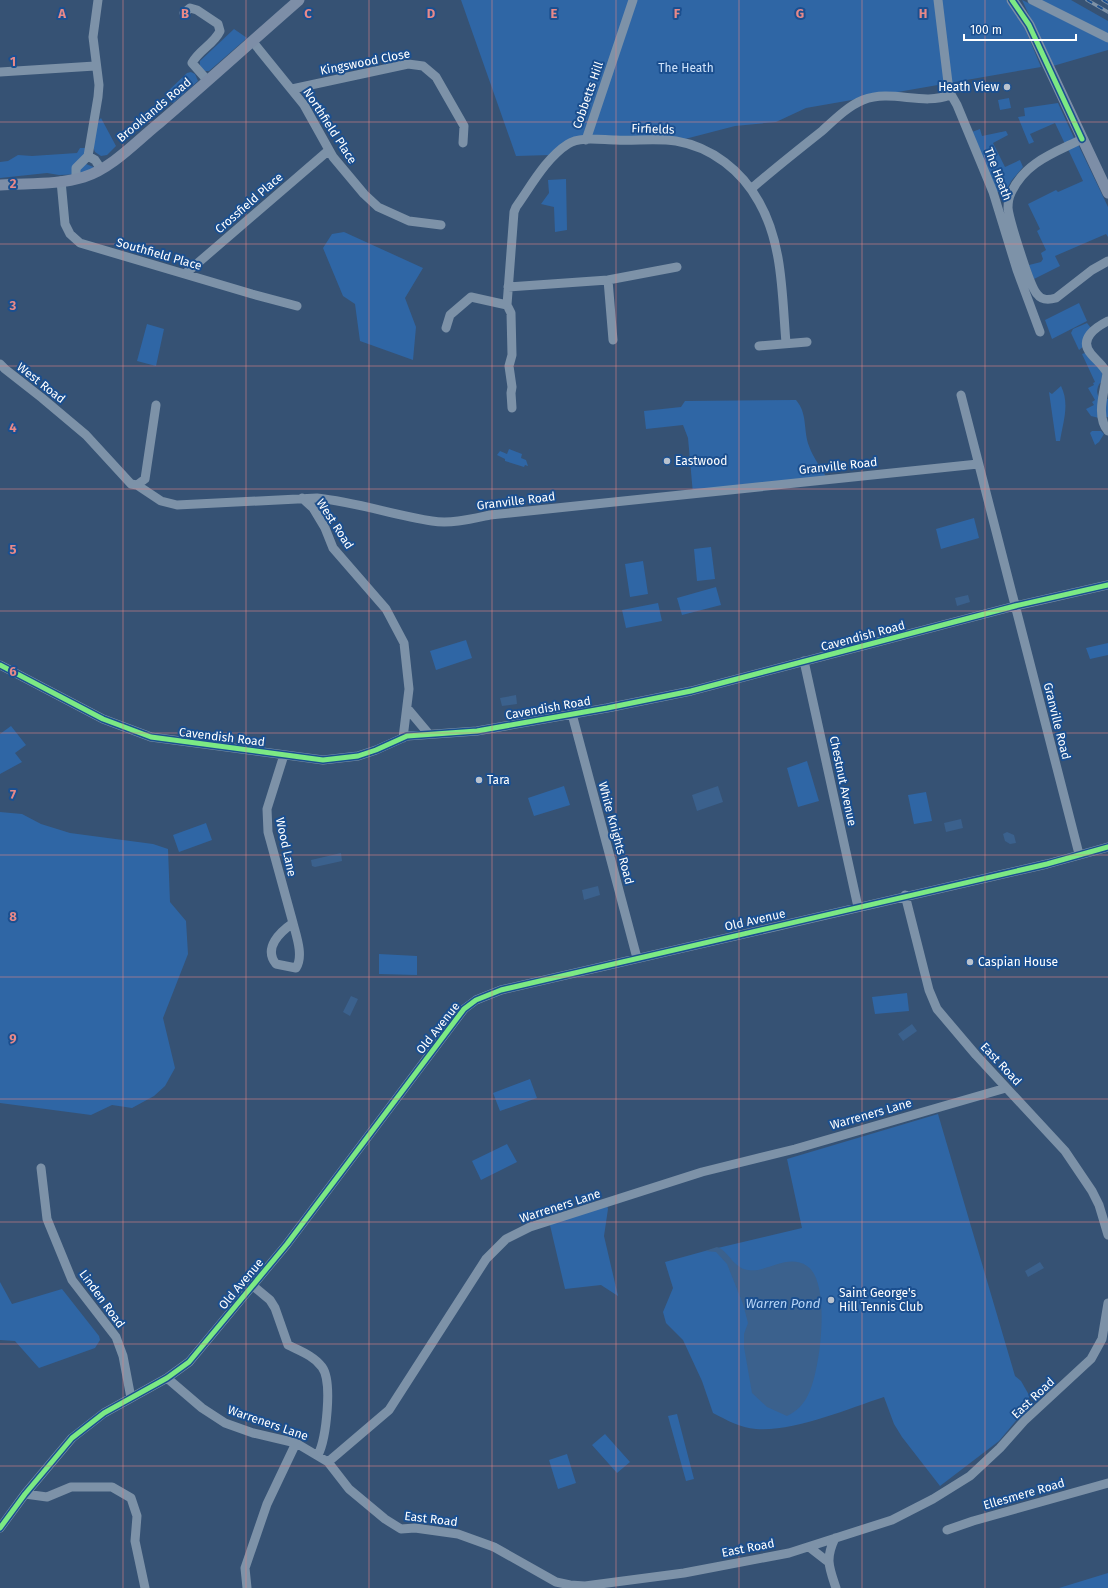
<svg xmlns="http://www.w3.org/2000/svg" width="1108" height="1588" viewBox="0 0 1108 1588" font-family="'Fira Sans',sans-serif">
  <rect width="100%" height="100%" fill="#365274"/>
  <path fill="#2f66a5" d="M 461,0 L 630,0 L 584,139 L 551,155 L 516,156 Z
    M 637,0 L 1006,0 L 1023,24 L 1041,67 L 806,108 L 776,122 L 735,126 L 685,139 L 591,136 Z
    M 1022,0 L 1108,41 L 1108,50 L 1053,66 Z
    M 1040,0 L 1071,0 L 1108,21 L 1108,36 Z
    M 234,29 L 247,38 L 209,71 L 205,71 L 200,68 L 200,61 Z
    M 191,72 L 195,74 L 198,81 L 173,103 L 165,94 L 187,73 Z
    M 1009,98 L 1011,108 L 1000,110 L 998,100 Z
    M 1058,103 L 1075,140 L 1065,144 L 1055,123 L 1030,134 L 1034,142 L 1029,144 L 1018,117 L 1025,116 L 1024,108 Z
    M 101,118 L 116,146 L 107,155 L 101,156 L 95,152 L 93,146 L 98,121 Z
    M 980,129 L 982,136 L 1006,131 L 1008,135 L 993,143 L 1005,167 L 1020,160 L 1023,167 L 1012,180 L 1006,190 L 997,192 L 972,132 Z
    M 1077,142 L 1108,207 L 1108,237 L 1106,234 L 1055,256 L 1060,266 L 1034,279 L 1029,265 L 1041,262 L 1043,259 L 1041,253 L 1046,250 L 1037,231 L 1040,229 L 1028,204 L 1056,190 L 1058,192 L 1083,181 L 1067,147 Z
    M 80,148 L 85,148 L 86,164 L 96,168 L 84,174 L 59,175 L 47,173 L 0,178 L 0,162 L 8,161 L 18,155 L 32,156 L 77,153 Z
    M 566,179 L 567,230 L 555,232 L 554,207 L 541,204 L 549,193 L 548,180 Z
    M 344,232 L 423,268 L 405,298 L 416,327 L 413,360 L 360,341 L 355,304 L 343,296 L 323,248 L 332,234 Z
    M 1079,303 L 1087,321 L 1052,339 L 1045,320 Z
    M 1087,323 L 1091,328 L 1084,346 L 1079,350 L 1071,333 L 1073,329 Z
    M 147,324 L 164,329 L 156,366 L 137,361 Z
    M 1085,353 C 1091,363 1106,369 1103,382 L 1100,383 C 1097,387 1096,393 1099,397 L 1108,399 L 1108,417 L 1099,418 L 1091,416 L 1086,409 L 1094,405 L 1092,402 L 1095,400 L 1088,388 L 1094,385 L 1093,383 L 1095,382 L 1082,354 Z
    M 1061,386 C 1070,404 1063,422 1060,441 L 1056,441 L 1049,392 L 1052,394 Z
    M 796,400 C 808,414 803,430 809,446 C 813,458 823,470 829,482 L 693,494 L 688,438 L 683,425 L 646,429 L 644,411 L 681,407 L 685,401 Z
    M 1092,431 L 1101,431 L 1104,434 L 1099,442 L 1095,445 L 1090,433 Z
    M 509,449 L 522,454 L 521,458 L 526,460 L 528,466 L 525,465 L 524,467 L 505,461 L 505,459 L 497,455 L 500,451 L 507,454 Z
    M 974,518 L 979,538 L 941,549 L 936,529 Z
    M 711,547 L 715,579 L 697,581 L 694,549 Z
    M 643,561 L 648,594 L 630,597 L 625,564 Z
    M 716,587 L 721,605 L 682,615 L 677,598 Z
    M 658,603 L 662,621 L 626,628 L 622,610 Z
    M 466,640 L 472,658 L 436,670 L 430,651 Z
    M 1108,643 L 1108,655 L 1090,659 L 1086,648 Z
    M 11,726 L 26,745 L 15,753 L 22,762 L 0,774 L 0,734 Z
    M 807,761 L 819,801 L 798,807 L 787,768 Z
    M 564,786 L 570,805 L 534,816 L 528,798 Z
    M 926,792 L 932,821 L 914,824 L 908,795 Z
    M 0,812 L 22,814 L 41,824 L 70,833 L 153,844 L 168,849 L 170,902 L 186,921 L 188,954 L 163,1018 L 175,1068 L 165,1086 L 154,1096 L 132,1108 L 112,1105 L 91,1115 L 0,1103 Z
    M 206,823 L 212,840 L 179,852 L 173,835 Z
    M 379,954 L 417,956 L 417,975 L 379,974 Z
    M 907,993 L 909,1011 L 875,1014 L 872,997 Z
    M 530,1079 L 537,1098 L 500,1111 L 493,1093 Z
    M 938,1114 L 1015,1376 L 1021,1381 L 1029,1395 L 1029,1402 L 1025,1410 L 999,1441 L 940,1486 L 902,1437 L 894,1424 L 884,1397 C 847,1409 794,1432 756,1429 C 740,1428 727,1420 713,1413 L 702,1381 L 683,1340 L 666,1323 L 663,1312 L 673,1288 L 665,1262 L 705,1251 L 802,1228 L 787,1159 Z
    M 507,1144 L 517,1162 L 481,1180 L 472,1161 Z
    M 607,1204 L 608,1209 L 604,1236 L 618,1296 L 601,1285 L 565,1289 L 549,1221 Z
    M 0,1282 L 12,1304 L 62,1289 L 99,1336 L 100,1340 L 95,1348 L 39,1368 L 15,1341 L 0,1340 Z
    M 677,1414 L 694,1479 L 686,1481 L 668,1416 Z
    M 605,1434 L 630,1462 L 617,1473 L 592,1445 Z
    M 567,1454 L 576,1483 L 558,1489 L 549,1460 Z
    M 1108,1573 L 1108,1588 L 1059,1588 Z"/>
  <path fill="#3b618d" d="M 968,595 L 970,602 L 957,606 L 955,598 Z
    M 516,695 L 517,704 L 502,706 L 500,698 Z
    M 718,786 L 723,802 L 697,811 L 692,795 Z
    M 961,819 L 963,828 L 946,832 L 944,823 Z
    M 1007,832 L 1014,835 L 1016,843 L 1010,844 L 1005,841 L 1003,834 Z
    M 341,853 L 342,861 L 315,867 L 312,866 L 311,860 Z
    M 598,886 L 600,895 L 584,900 L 582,890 Z
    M 351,996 L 358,999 L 350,1016 L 343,1012 Z
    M 912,1024 L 917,1031 L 903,1041 L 898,1034 Z
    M 717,1247 C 730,1252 733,1268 748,1270 C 767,1273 787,1253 807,1266 C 832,1282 820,1373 808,1395 C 804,1404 796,1412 787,1416 L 767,1407 L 752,1393 L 744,1347 L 744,1334 L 748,1323 L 743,1304 L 727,1264 L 716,1252 L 705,1251 Z
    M 1040,1262 L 1044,1268 L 1028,1277 L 1025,1271 Z"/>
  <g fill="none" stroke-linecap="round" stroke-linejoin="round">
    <path stroke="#7d92a8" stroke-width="9" d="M 938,0 L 949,91 L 957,105 L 993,192 L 1017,270 L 1040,332
      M 1032,0 L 1108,38
      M 184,13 L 190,8 L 197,10 L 218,24 L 220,31 C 214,44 199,50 192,63 L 208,81
      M 253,42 L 304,105 L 333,157 L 364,194 L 378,207 L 409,221 L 441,225
      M 0,72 L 95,66
      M 292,89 L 408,64 L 423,66 L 436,77 L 464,126 L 463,143
      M 1082,139 C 1054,153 1025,162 1011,193 C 1009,197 1008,203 1008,208 C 1009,219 1030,287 1037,294 C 1042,301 1049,300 1056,298 L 1092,270 L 1108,261
      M 586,140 L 633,0
      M 88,156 L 98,97 L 99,85 L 93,37 L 98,0
      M 76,179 L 76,168 L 88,156 L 95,160 L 101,169
      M 61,181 L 65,224 L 70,234 L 80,243 L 252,294 L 297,306
      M 751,189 C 774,169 798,150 822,131 C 834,120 848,106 863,100 C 892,89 922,106 950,95
      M 185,274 L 329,150
      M 608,280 L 613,340
      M 508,287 L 608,280 L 677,267
      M 1108,321 C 1096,327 1078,339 1091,354 C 1096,360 1103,365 1107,373 C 1105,390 1095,416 1108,431
      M 446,328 L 450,315 L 471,297 L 507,305
      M 759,346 L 807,342
      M 0,364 L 5,369 L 42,398 L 86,435 L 131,484 L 137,485 L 145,479 L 156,405
      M 961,395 L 1079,854
      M 512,408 L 511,393 L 512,387 L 509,366 L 512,355 L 511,313 L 507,305 L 514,212 L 516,207 C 531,186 546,158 568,144 C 580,136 602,140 616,140 C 635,141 657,138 676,141 C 712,147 742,171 759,202 C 783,244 782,296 786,343
      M 137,485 L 161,501 L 177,505 L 317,498 C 356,502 393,515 432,521 C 451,524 471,519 490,515 L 978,464
      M 302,498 L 313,508 L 325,528 L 333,548 L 386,609 L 404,643 L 409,689 L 403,738
      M 804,661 L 858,907
      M 0,665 L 103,719 L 151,737 L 323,760 L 358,756 L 376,750 L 407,736 L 477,731 L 607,708 L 691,691 L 1015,606 L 1108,585
      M 407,708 L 428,733
      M 572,714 L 637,958
      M 284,755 L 267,809 L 268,832 L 293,923 C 296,935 304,956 296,968 L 276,964 C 263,948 280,932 293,923
      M 905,895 L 929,990 L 937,1009 L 976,1055 L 1065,1151 L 1092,1191 L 1099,1205 L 1108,1235
      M 41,1168 L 47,1219 L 72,1280 L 116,1337 L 123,1356 L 131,1398
      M 252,1285 L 270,1300 L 275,1308 L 288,1345 C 300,1351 314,1356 322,1367 C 333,1382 326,1439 318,1455
      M 167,1378 L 202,1408 L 225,1423 L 253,1433 L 296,1443 L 328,1462 L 389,1410 L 486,1259 L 506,1239 L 530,1227 L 702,1172 L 795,1149 L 1006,1088
      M 328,1462 L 349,1489 L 385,1519 L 401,1529 L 415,1528 L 458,1534 L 494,1547 L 556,1582 L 570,1585 L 585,1586 L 684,1573 L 789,1553 L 892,1520 L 933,1499 L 970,1476 L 1000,1448 L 1024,1421 L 1091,1359 L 1102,1339 L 1108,1303
      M 25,1494 L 47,1497 L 71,1487 L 112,1487 L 131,1498 L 137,1516 L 135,1541 L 145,1588
      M 0,1528 L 25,1494 L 72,1438 L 104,1413 L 167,1378 L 189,1362 L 287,1244 L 464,1009 L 476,1000 L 501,990 L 1047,864 L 1108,847
      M 947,1530 L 973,1521 L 1108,1483
      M 835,1538 C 825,1559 829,1567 836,1588
      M 809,1547 L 827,1561
      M 247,1588 L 245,1568 L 267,1504 L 296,1443"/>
    <path stroke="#7d8ea7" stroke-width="11" d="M 1012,0 L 1029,25 L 1108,193
      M 0,185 C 27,183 58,185 84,177 C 111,169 137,141 158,124 C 206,83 252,41 299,0"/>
    <g stroke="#7e92a7" stroke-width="3.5">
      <path id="rail" d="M 1087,0 L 1108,12
        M 1103,0 L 1108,3"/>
    </g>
    <use href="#rail" stroke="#1b4f8f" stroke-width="2" stroke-dasharray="6" stroke-linecap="butt"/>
    <g stroke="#1b4f8f" stroke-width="8">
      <path id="cycleway" d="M 1012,0 L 1029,25 L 1082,139
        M 0,665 L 103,719 L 151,737 L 323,760 L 358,756 L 376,750 L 407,736 L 477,731 L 607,708 L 691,691 L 1015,606 L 1108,585
        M 0,1528 L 25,1494 L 72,1438 L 104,1413 L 167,1378 L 189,1362 L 287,1244 L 464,1009 L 476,1000 L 501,990 L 1047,864 L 1108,847"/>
    </g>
    <use href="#cycleway" stroke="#7ce984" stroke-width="5"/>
  </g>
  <path fill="none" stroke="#e88989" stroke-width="1" stroke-opacity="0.55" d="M 123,0 L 123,1588M 246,0 L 246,1588M 369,0 L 369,1588M 492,0 L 492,1588M 616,0 L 616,1588M 739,0 L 739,1588M 862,0 L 862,1588M 985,0 L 985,1588M 0,122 L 1108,122M 0,244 L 1108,244M 0,366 L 1108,366M 0,489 L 1108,489M 0,611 L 1108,611M 0,733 L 1108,733M 0,855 L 1108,855M 0,977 L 1108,977M 0,1099 L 1108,1099M 0,1222 L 1108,1222M 0,1344 L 1108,1344M 0,1466 L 1108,1466"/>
  <g fill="#b9c2ce" stroke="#1b4f8f" stroke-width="1.5">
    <circle cx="1007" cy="87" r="4"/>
    <circle cx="667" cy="461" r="4"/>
    <circle cx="479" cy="780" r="4"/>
    <circle cx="970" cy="962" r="4"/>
    <circle cx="831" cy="1300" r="4"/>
  </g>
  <g text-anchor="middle" stroke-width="4" stroke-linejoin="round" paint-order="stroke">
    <g font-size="12" fill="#fff" stroke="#1b4f8f">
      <text transform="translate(365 62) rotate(-11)" y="4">Kingswood Close</text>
      <text transform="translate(588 95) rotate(-71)" y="4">Cobbetts Hill</text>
      <text transform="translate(154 110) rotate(-40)" y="4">Brooklands Road</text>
      <text transform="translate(330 126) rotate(57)" y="4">Northfield Place</text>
      <text transform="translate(653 129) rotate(2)" y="4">Firfields</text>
      <text transform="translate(998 174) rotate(69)" y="4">The Heath</text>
      <text transform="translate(249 203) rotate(-41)" y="4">Crossfield Place</text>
      <text transform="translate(159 254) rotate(16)" y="4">Southfield Place</text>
      <text transform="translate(41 383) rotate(38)" y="4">West Road</text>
      <text transform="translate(838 466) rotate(-6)" y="4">Granville Road</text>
      <text transform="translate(516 501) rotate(-7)" y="4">Granville Road</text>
      <text transform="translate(335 524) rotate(57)" y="4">West Road</text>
      <text transform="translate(863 636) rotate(-15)" y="4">Cavendish Road</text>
      <text transform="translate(548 708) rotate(-10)" y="4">Cavendish Road</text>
      <text transform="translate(1057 721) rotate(76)" y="4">Granville Road</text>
      <text transform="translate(222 737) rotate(7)" y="4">Cavendish Road</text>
      <text transform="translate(843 781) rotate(78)" y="4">Chestnut Avenue</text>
      <text transform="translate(616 833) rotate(75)" y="4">White Knights Road</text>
      <text transform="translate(286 847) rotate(78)" y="4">Wood Lane</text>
      <text transform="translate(755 920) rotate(-13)" y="4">Old Avenue</text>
      <text transform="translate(438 1028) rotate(-52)" y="4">Old Avenue</text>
      <text transform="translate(1001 1064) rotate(47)" y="4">East Road</text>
      <text transform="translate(871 1114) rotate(-16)" y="4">Warreners Lane</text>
      <text transform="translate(560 1206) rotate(-18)" y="4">Warreners Lane</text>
      <text transform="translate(241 1284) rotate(-50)" y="4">Old Avenue</text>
      <text transform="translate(102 1299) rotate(54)" y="4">Linden Road</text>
      <text transform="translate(1033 1398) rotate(-43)" y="4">East Road</text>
      <text transform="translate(268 1423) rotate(19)" y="4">Warreners Lane</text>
      <text transform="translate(1024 1494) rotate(-16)" y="4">Ellesmere Road</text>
      <text transform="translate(431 1519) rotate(7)" y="4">East Road</text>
      <text transform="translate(748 1548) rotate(-11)" y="4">East Road</text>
    </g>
    <g font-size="12" fill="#cfe3fa" stroke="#1b4f8f">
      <text x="686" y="72">The Heath</text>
    </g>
    <g font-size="12" fill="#fff" stroke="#1b4f8f" text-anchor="start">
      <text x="999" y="91" text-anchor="end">Heath View</text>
      <text x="675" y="465">Eastwood</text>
      <text x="487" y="784">Tara</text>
      <text x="978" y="966">Caspian House</text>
      <text x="839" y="1297">Saint George's<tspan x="839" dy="14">Hill Tennis Club</tspan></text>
    </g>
    <g font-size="13" font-style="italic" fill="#b5d3f5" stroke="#1b4f8f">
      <text x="783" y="1308">Warren Pond</text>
    </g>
  </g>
  <g font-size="13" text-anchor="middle" font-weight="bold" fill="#e88989" stroke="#1b4f8f" stroke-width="4" stroke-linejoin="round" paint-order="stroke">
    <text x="62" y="18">A</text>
    <text x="185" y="18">B</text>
    <text x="308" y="18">C</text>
    <text x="431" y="18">D</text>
    <text x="554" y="18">E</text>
    <text x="677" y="18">F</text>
    <text x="800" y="18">G</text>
    <text x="923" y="18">H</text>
    <text x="13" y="66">1</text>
    <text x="13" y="188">2</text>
    <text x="13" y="310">3</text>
    <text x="13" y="432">4</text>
    <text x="13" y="554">5</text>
    <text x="13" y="676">6</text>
    <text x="13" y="799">7</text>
    <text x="13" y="921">8</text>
    <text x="13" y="1043">9</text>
  </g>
  <path d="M964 34v6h112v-6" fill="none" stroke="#ffffff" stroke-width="2"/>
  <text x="970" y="34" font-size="12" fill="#ffffff" stroke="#1b4f8f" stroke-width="3" paint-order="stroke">100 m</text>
</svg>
